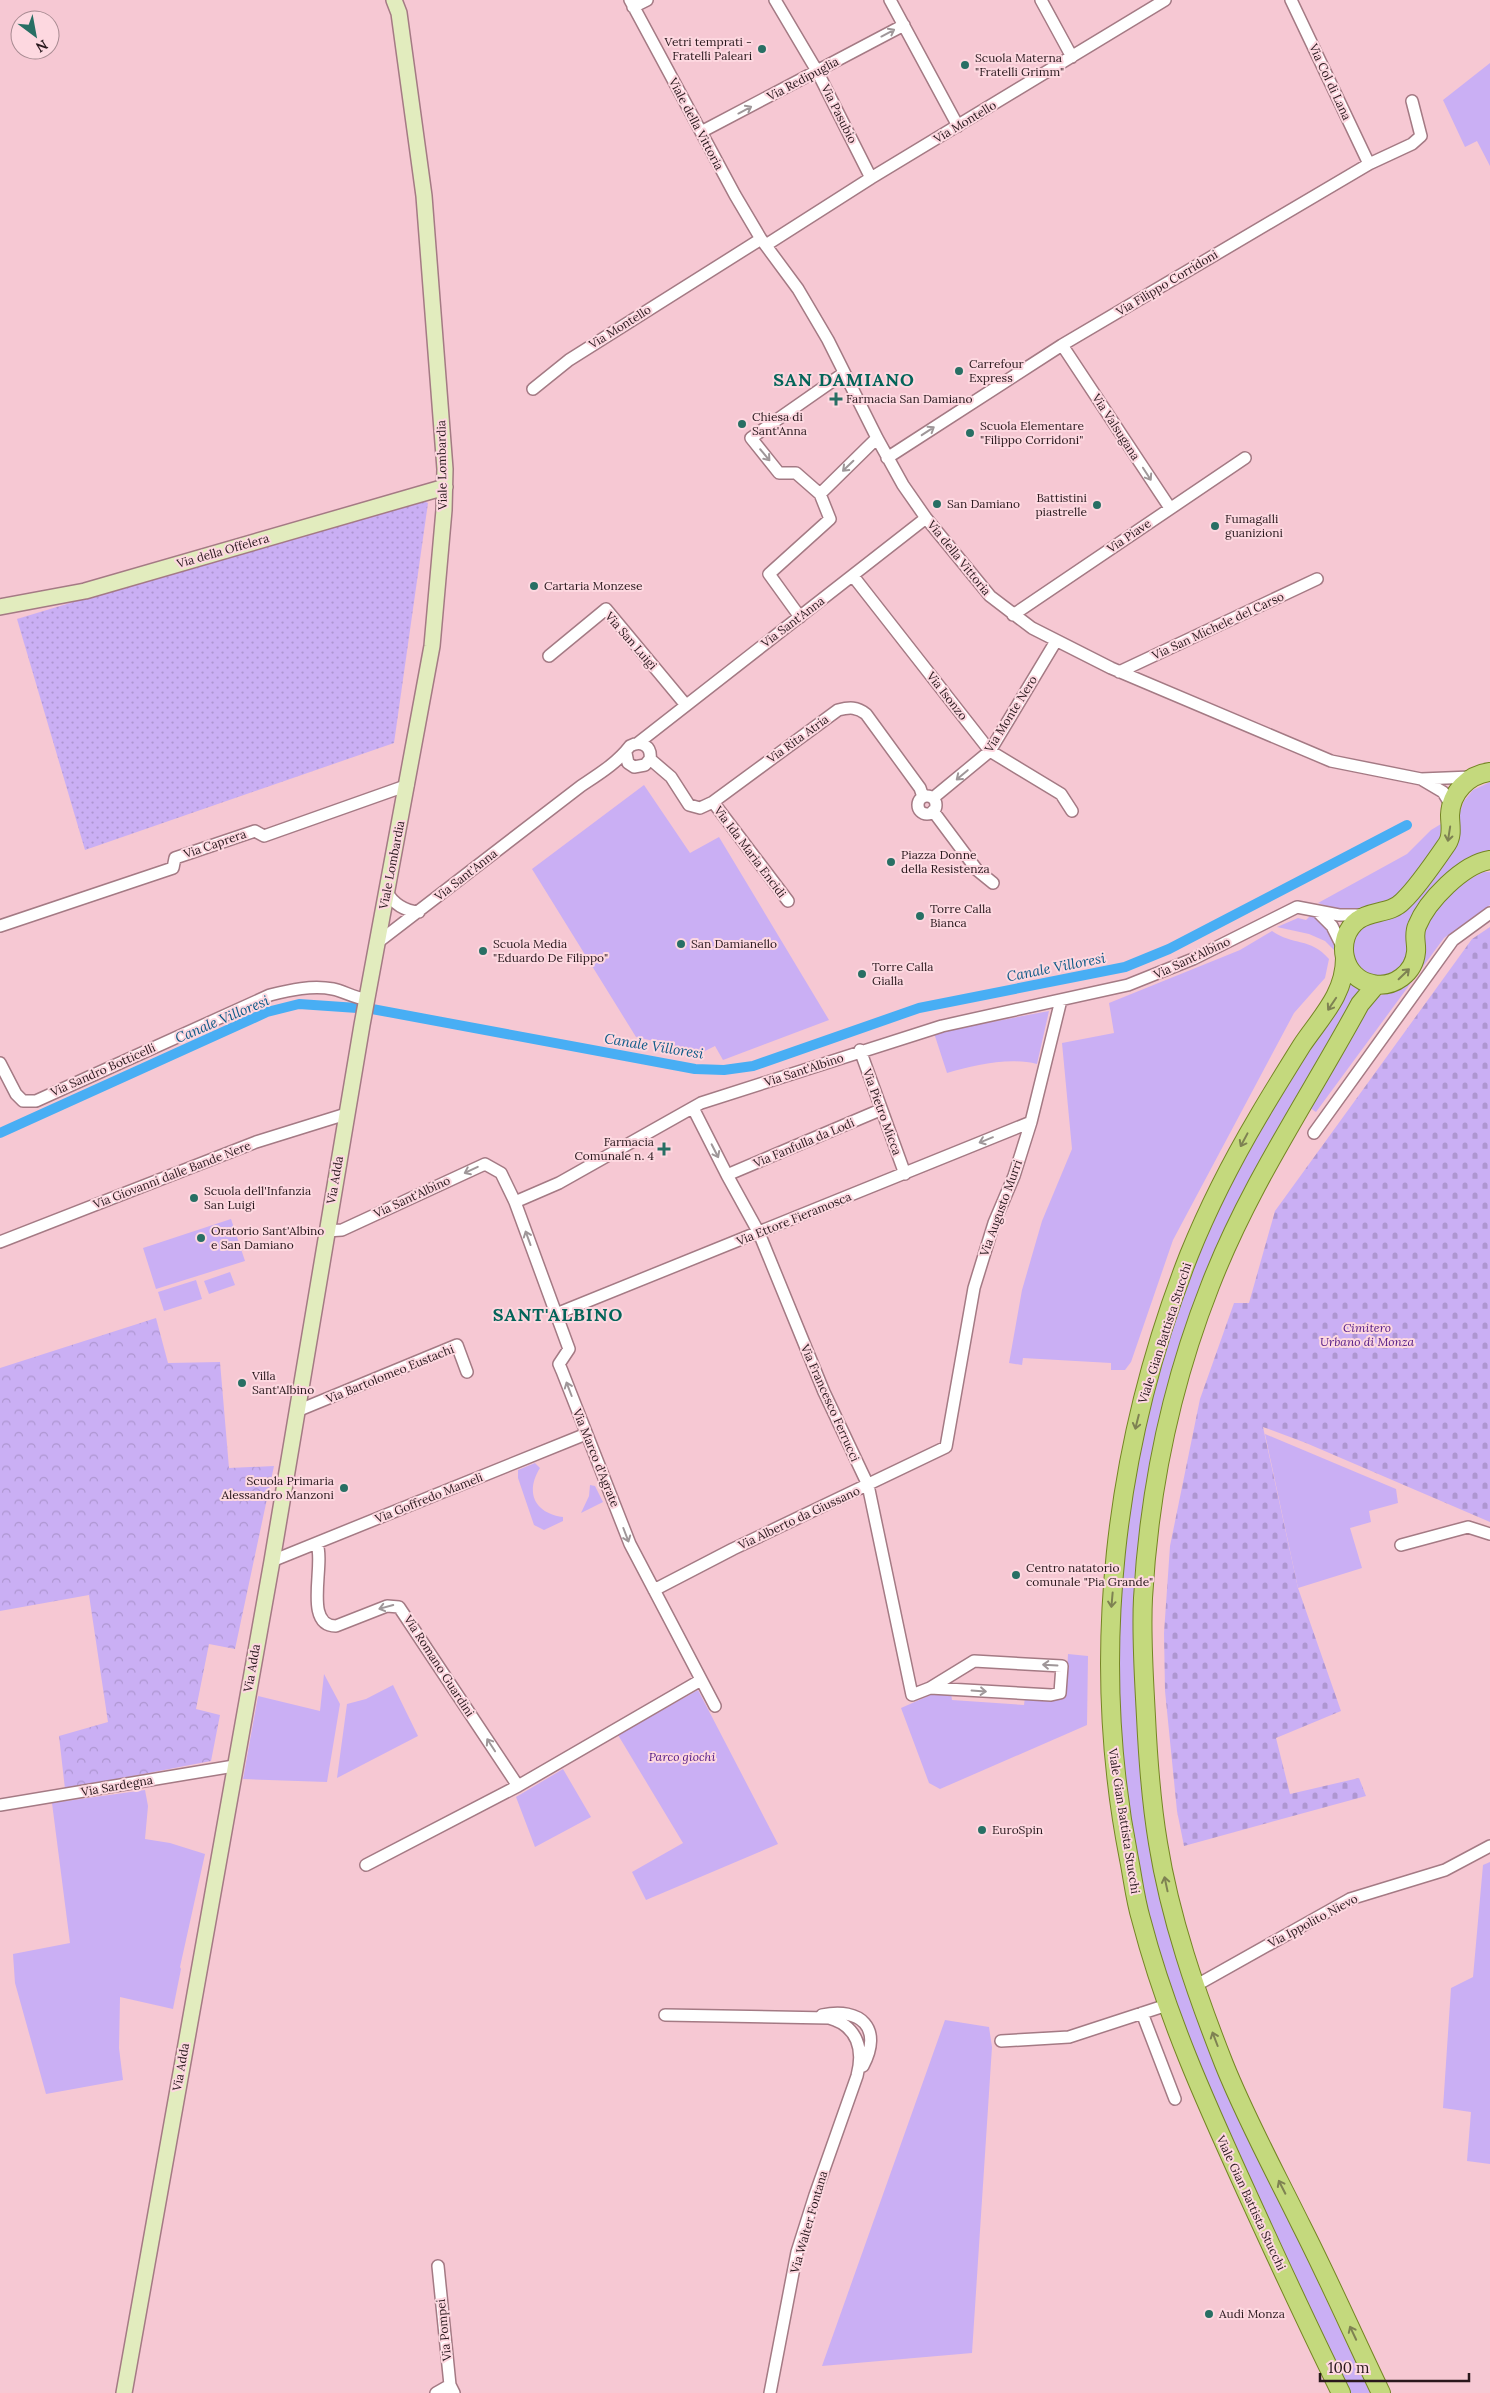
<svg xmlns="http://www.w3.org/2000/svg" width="1490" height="2393" viewBox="0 0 1490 2393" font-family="Lora,serif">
  <defs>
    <pattern id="forest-crowns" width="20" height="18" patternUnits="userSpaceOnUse" patternTransform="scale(1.25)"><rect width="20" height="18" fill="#caaff4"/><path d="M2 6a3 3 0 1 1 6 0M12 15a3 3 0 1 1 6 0" fill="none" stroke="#ae96d1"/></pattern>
    <pattern id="cemetery-stones" width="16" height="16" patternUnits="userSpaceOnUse" patternTransform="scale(1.25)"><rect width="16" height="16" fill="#caaff4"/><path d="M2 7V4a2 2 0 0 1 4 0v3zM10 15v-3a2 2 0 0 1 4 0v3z" fill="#ae96d1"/></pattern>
    <pattern id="garden-dots" width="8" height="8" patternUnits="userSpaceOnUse" patternTransform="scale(1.25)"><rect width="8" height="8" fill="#caaff4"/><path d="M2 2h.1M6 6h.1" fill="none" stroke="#ae96d1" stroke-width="1.8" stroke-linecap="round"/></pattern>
  </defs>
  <rect width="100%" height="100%" fill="#f6c8d3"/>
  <path fill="#caaff4" d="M 1490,63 L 1490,166 L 1477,141 L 1465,147 L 1443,100 Z
    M 1490,782 L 1490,856 L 1470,859 L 1398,970 C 1363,990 1335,951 1363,925 C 1371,918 1396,913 1407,909 L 1412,904 L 1458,839 L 1459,814 L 1464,801 L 1473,790 Z
    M 644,785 L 690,853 L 719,837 L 829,1020 L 723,1060 L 715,1046 L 703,1052 L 636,1037 L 532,869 Z
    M 1441,824 L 1445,827 L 1440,841 L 1425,865 L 1396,898 L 1344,912 L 1318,903 L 1407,854 L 1431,830 Z
    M 1484,872 L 1490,872 L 1490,905 L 1444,938 L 1316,1112 L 1310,1108 L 1364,1010 L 1377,997 L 1389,992 C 1414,949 1435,892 1484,872 Z
    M 1310,916 C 1326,918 1333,935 1340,948 L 1335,951 L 1325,941 L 1309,934 L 1277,927 L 1298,918 L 1306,920 Z
    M 1272,931 C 1293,946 1310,937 1329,959 L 1325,978 L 1294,1013 L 1173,1240 L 1131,1362 L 1125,1370 L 1111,1370 L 1111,1363 L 1023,1358 L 1022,1365 L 1009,1363 L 1022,1290 L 1042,1221 L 1072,1149 L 1062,1043 L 1114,1033 L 1109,1003 L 1240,950 Z
    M 1351,981 L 1364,989 L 1243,1197 L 1149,1498 L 1144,1797 L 1218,2069 L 1370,2393 L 1347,2393 L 1210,2101 L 1154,1946 L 1125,1801 L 1116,1678 L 1124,1531 L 1140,1439 L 1181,1295 L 1226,1189 L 1281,1090 Z
    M 1049,1011 L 1037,1064 C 1009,1057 974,1065 947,1073 L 934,1033 Z
    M 231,1219 L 245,1261 L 156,1289 L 143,1248 Z
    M 230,1272 L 235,1285 L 209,1294 L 204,1281 Z
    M 196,1280 L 202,1299 L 164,1311 L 158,1292 Z
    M 1265,1434 L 1396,1489 L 1398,1503 L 1369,1511 L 1371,1522 L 1350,1528 L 1362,1568 L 1298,1588 Z
    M 535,1463 L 540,1468 C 525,1492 534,1513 563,1517 L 563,1521 L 544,1530 L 534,1525 L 518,1478 L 518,1470 Z
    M 590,1485 L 595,1486 L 603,1502 L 581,1513 L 589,1496 Z
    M 1068,1654 L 1088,1656 L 1087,1725 L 940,1789 L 929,1783 L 901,1708 L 935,1693 L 951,1693 L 952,1700 L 1024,1705 L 1025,1697 L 1055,1699 L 1066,1694 Z
    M 324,1674 L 340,1704 L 327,1782 L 243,1779 L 258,1696 L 320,1711 Z
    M 393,1685 L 418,1736 L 337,1778 L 347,1704 L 366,1699 Z
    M 698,1690 L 778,1844 L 646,1900 L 632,1872 L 683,1843 L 618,1735 Z
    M 563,1769 L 591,1817 L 535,1847 L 516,1797 Z
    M 145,1790 L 148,1806 L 145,1839 L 170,1843 L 205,1854 L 180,1967 L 181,1969 L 173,2009 L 120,1997 L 119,2048 L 123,2080 L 46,2094 L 15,1983 L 13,1954 L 70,1943 L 52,1803 Z
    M 1490,1862 L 1490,2164 L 1467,2161 L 1471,2112 L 1443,2108 L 1451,1988 L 1473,1977 L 1483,1865 Z
    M 945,2020 L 989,2027 L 992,2047 L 972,2353 L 822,2366 Z"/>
  <path fill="url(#forest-crowns)" d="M 156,1318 L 168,1363 L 220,1362 L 229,1468 L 274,1466 L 235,1649 L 209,1644 L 196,1709 L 220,1715 L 211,1761 L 65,1789 L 59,1736 L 108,1722 L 89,1595 L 0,1611 L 0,1368 Z"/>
  <path fill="url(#cemetery-stones)" d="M 1490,927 L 1490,1522 L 1306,1443 L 1263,1427 L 1298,1588 L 1341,1711 L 1276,1738 L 1290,1794 L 1359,1778 L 1366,1796 L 1184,1846 L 1177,1811 L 1165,1691 L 1164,1633 L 1170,1546 L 1200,1399 L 1234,1303 L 1249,1303 L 1275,1211 L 1472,939 Z"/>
  <path fill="url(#garden-dots)" d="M 417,498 L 428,503 L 394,743 L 85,850 L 17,619 Z"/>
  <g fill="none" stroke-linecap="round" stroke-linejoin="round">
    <path stroke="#48aef4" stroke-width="10" d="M 0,1133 L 267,1012 L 299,1004 L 372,1009 L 695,1069 L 724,1070 L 753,1066 L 919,1008 L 1125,967 L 1169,949 L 1407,825"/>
    <g stroke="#a47a84" stroke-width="14">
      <path id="street" d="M 630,0 L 735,195 L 761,239 L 798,289 L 828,340 L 877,438 L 903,485 L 926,518 L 990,596 L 1032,628 L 1111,668 L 1331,761 L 1421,779 L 1471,777
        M 775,0 L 817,71 L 871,178
        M 890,0 L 958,126
        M 1041,0 L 1072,57
        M 1291,0 L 1369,164
        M 633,7 L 647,0
        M 701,132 L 904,25
        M 766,245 L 871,178 L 1165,0
        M 1062,345 L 1170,508
        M 533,389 L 569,360 L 761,239
        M 887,458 L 1062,345 L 1369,164 L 1412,144 L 1421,136 L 1412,101
        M 820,494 L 877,438
        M 853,576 L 990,751 L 1061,794 L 1072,811
        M 1013,615 L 1245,458
        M 800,617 L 769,574 L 830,519 L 820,494 L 796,473 L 779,473 L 751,438 L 844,373
        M 549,656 L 606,609 L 685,704
        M 1119,672 L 1317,579
        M 638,743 L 926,518
        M 650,759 L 671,777 L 689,805 L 700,808 L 713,802 L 838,710 C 850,707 857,707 866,714 L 920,788 L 923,797
        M 1421,779 L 1443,792 L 1451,805
        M918 805a9 9 0 1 1 18 0a9 9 0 1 1-18 0Z
        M 933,798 L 990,751 L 1056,641
        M 713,802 L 788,901
        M 933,811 L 977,870 L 993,883
        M 386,891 C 393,903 404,911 419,912
        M 1319,913 L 1332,926 L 1343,948
        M 0,926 L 173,868 L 175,858 L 255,831 L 264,836 L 408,785
        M 377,943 L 581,786 C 599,774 617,763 630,746 C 641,740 652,746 650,759 L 645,765 L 634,767 L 628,763 L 626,753
        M 860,1050 L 905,1174
        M 0,1063 L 16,1094 L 23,1101 L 36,1101 L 270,995 C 290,990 312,985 333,989 C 344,991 354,998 366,999
        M 693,1108 L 727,1175 L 759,1233 L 824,1392 L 868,1485 L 912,1695 L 930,1688 L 974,1661 L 1062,1666 L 1060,1693 L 1051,1695 L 930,1688
        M 1314,1133 L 1453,940 L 1490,913
        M 727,1175 L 880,1110
        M 515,1202 L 559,1183 L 701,1103 L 942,1026 L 1128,985 L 1193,959 L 1297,907 L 1339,915 L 1365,915
        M 326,1231 L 342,1230 L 485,1164 L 501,1173 L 515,1202 L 569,1349 L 559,1364 L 562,1371 L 630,1544 L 715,1706
        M 0,1242 L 256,1142 L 346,1114
        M 556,1314 L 1031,1122
        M 297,1411 L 457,1345 L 467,1372
        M 317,1544 C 325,1566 303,1626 336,1626 L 387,1606 L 399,1607 L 518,1786
        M 1401,1545 L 1468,1527 L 1490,1534
        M 272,1561 L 586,1434
        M 654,1590 L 733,1549 L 946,1447 L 974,1288 L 994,1223 L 1014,1176 L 1031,1122 L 1061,1000
        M 0,1805 L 234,1766
        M 366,1865 L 518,1786 L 701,1680
        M 1195,1986 L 1350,1899 L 1445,1870 L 1490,1846
        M 1142,2013 L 1175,2099
        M 665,2015 L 829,2018 C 858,2026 864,2050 857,2076 L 815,2195 L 797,2252 L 770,2393
        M 822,2015 C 861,2007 883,2028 863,2066
        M 1001,2041 L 1069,2037 L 1167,2005
        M 438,2266 L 450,2385 L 454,2393
        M 436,2393 L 450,2385"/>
    </g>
    <g stroke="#a47a84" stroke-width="18">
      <path id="secondary" d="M 0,607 L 85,591 L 445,487
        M 124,2393 L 272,1561 L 362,1025 L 432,646 L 444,510 L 445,469 L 424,196 L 399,13 L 394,0"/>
    </g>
    <g stroke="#748523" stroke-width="20">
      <path id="primary" d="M 1490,772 C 1468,775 1451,792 1450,815 C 1450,825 1453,835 1447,844 C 1436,860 1417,888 1403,901 C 1391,914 1372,910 1358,920 C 1334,938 1342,979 1373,984 C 1394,988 1414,973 1416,952 C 1417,944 1413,935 1417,926 C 1427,901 1463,864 1490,860
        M 1376,985 L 1360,1004 C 1309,1098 1249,1185 1210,1286 C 1171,1385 1149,1492 1143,1598 C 1141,1637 1144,1678 1146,1717 C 1148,1759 1151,1801 1158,1843 C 1170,1918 1196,1993 1224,2064 C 1246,2119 1275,2172 1301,2225 C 1329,2280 1354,2337 1381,2393
        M 1341,2393 C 1308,2326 1277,2259 1246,2191 C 1205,2101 1166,2015 1141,1919 C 1135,1899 1133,1879 1129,1859 C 1089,1657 1114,1446 1189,1255 C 1208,1208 1232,1161 1258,1117 C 1272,1093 1287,1069 1302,1045 C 1321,1017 1345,994 1345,958"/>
    </g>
    <use href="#street" stroke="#fff" stroke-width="11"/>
    <use href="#secondary" stroke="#e2ecbe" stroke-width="15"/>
    <use href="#primary" stroke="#c4d97d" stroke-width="18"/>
  </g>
  <defs><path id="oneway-shaft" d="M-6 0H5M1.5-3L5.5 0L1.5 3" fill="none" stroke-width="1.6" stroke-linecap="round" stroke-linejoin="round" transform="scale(1.25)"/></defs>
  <g stroke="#9f9799">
    <use href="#oneway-shaft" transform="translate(888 33) rotate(-28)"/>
    <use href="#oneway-shaft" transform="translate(745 110) rotate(-28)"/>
    <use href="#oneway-shaft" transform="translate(928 431) rotate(-33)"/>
    <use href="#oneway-shaft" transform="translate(765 455) rotate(50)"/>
    <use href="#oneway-shaft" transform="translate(848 466) rotate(136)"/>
    <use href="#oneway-shaft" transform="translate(1147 474) rotate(57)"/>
    <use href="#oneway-shaft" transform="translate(962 775) rotate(140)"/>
    <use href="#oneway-shaft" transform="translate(986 1140) rotate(158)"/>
    <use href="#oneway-shaft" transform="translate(715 1151) rotate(63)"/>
    <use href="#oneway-shaft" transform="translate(471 1170) rotate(155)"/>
    <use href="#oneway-shaft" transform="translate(528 1238) rotate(-110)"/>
    <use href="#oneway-shaft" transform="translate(569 1389) rotate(-111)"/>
    <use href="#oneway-shaft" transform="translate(626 1535) rotate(69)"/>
    <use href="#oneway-shaft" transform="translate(386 1607) rotate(165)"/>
    <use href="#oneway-shaft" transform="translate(1050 1665) rotate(-177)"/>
    <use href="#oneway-shaft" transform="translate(979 1691) rotate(4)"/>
    <use href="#oneway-shaft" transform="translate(491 1745) rotate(-123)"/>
  </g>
  <g stroke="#7e8252">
    <use href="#oneway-shaft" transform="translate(1449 834) rotate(99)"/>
    <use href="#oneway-shaft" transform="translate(1404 974) rotate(-44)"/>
    <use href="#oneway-shaft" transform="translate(1332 1004) rotate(124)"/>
    <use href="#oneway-shaft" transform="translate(1244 1140) rotate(118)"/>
    <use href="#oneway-shaft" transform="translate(1137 1422) rotate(104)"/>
    <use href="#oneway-shaft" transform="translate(1112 1600) rotate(95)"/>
    <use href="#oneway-shaft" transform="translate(1166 1884) rotate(-102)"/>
    <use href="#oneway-shaft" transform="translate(1215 2039) rotate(-111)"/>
    <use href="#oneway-shaft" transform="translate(1282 2187) rotate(-117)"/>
    <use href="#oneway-shaft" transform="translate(1353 2333) rotate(-115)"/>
  </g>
  <g fill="#286f64" stroke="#fdd8e0" stroke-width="2">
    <circle cx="762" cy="49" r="5"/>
    <circle cx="965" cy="65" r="5"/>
    <circle cx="959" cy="371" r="5"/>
    <path d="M833.5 391.5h5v5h5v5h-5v5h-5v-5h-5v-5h5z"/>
    <circle cx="742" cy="424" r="5"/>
    <circle cx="970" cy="433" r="5"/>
    <circle cx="937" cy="504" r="5"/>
    <circle cx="1097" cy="505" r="5"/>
    <circle cx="1215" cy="526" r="5"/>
    <circle cx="534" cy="586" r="5"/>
    <circle cx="891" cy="862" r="5"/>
    <circle cx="920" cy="916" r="5"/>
    <circle cx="681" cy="944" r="5"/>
    <circle cx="483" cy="951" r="5"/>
    <circle cx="862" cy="974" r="5"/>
    <path d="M661.5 1141.5h5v5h5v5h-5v5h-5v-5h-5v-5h5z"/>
    <circle cx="194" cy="1198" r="5"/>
    <circle cx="201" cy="1238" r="5"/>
    <circle cx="242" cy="1383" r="5"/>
    <circle cx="344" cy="1488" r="5"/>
    <circle cx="1016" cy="1575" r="5"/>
    <circle cx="982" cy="1830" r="5"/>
    <circle cx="1209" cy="2314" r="5"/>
  </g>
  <g text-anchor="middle" stroke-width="4" stroke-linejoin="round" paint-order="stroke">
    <g font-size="12" fill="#29181d" stroke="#fdd8e0" text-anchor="start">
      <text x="752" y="46" text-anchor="end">Vetri temprati -<tspan x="752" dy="14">Fratelli Paleari</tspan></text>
      <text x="975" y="62">Scuola Materna<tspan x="975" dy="14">"Fratelli Grimm"</tspan></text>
      <text x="969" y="368">Carrefour<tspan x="969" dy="14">Express</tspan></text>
      <text x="846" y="403">Farmacia San Damiano</text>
      <text x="752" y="421">Chiesa di<tspan x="752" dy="14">Sant'Anna</tspan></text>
      <text x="980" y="430">Scuola Elementare<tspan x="980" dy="14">"Filippo Corridoni"</tspan></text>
      <text x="1087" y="502" text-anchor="end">Battistini<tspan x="1087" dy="14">piastrelle</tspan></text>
      <text x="947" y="508">San Damiano</text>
      <text x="1225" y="523">Fumagalli<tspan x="1225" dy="14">guanizioni</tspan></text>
      <text x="544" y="590">Cartaria Monzese</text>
      <text x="901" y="859">Piazza Donne<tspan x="901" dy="14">della Resistenza</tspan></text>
      <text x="930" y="913">Torre Calla<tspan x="930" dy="14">Bianca</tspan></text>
      <text x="493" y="948">Scuola Media<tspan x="493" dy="14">"Eduardo De Filippo"</tspan></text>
      <text x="691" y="948">San Damianello</text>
      <text x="872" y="971">Torre Calla<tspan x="872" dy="14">Gialla</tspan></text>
      <text x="654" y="1146" text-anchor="end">Farmacia<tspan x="654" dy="14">Comunale n. 4</tspan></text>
      <text x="204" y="1195">Scuola dell'Infanzia<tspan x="204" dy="14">San Luigi</tspan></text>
      <text x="211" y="1235">Oratorio Sant'Albino<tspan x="211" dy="14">e San Damiano</tspan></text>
      <text x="252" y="1380">Villa<tspan x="252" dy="14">Sant'Albino</tspan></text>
      <text x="334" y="1485" text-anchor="end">Scuola Primaria<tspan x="334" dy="14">Alessandro Manzoni</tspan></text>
      <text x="1026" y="1572">Centro natatorio<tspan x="1026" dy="14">comunale "Pia Grande"</tspan></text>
      <text x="992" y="1834">EuroSpin</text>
      <text x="1219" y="2318">Audi Monza</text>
    </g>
    <g font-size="12" fill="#29181d" stroke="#fdd8e0">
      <text transform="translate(803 79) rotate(-28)" y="4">Via Redipuglia</text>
      <text transform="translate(1330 82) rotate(65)" y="4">Via Col di Lana</text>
      <text transform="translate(839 114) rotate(63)" y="4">Via Pasubio</text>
      <text transform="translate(965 122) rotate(-31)" y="4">Via Montello</text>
      <text transform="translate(696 124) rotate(62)" y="4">Viale della Vittoria</text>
      <text transform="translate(1167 283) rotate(-31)" y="4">Via Filippo Corridoni</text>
      <text transform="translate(620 327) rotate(-32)" y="4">Via Montello</text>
      <text transform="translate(1116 427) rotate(57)" y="4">Via Valsugana</text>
      <text transform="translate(442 465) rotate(-91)" y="4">Viale Lombardia</text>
      <text transform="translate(1129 536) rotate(-34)" y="4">Via Piave</text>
      <text transform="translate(223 551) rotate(-16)" y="4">Via della Offelera</text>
      <text transform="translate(959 558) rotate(51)" y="4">Via della Vittoria</text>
      <text transform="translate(793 622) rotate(-37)" y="4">Via Sant'Anna</text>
      <text transform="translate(1218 626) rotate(-25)" y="4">Via San Michele del Carso</text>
      <text transform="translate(631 641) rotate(49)" y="4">Via San Luigi</text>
      <text transform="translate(947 696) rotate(52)" y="4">Via Isonzo</text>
      <text transform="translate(1011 714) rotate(-58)" y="4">Via Monte Nero</text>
      <text transform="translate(798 739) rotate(-36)" y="4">Via Rita Atria</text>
      <text transform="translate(215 844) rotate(-19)" y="4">Via Caprera</text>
      <text transform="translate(750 852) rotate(53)" y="4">Via Ida Maria Encidi</text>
      <text transform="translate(392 865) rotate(-79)" y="4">Viale Lombardia</text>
      <text transform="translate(466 875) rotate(-38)" y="4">Via Sant'Anna</text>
      <text transform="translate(1192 958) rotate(-25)" y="4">Via Sant'Albino</text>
      <text transform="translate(103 1070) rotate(-24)" y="4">Via Sandro Botticelli</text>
      <text transform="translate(804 1070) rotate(-18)" y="4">Via Sant'Albino</text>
      <text transform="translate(882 1112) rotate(70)" y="4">Via Pietro Micca</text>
      <text transform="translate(804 1143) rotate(-23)" y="4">Via Fanfulla da Lodi</text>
      <text transform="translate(172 1175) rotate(-21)" y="4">Via Giovanni dalle Bande Nere</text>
      <text transform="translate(335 1180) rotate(-80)" y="4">Via Adda</text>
      <text transform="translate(412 1197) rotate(-25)" y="4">Via Sant'Albino</text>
      <text transform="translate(1001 1208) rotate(-70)" y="4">Via Augusto Murri</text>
      <text transform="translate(794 1219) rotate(-22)" y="4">Via Ettore Fieramosca</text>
      <text transform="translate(1165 1333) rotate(-72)" y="4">Viale Gian Battista Stucchi</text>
      <text transform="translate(390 1374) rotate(-22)" y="4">Via Bartolomeo Eustachi</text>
      <text transform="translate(830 1403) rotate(66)" y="4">Via Francesco Ferrucci</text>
      <text transform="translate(596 1458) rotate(68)" y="4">Via Marco d'Agrate</text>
      <text transform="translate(429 1498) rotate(-22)" y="4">Via Goffredo Mameli</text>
      <text transform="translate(799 1518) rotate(-25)" y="4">Via Alberto da Giussano</text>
      <text transform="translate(439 1666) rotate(57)" y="4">Via Romano Guardini</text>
      <text transform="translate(252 1668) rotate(-80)" y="4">Via Adda</text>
      <text transform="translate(117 1786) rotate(-10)" y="4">Via Sardegna</text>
      <text transform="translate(1124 1821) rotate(81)" y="4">Viale Gian Battista Stucchi</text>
      <text transform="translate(1313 1921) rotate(-28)" y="4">Via Ippolito Nievo</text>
      <text transform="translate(181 2067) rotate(-80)" y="4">Via Adda</text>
      <text transform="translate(1251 2203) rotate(65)" y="4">Viale Gian Battista Stucchi</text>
      <text transform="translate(809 2222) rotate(-74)" y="4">Via Walter Fontana</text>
      <text transform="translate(444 2330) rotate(-96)" y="4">Via Pompei</text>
    </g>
    <g font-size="12" font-style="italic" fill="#501684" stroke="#fdd8e0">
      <text x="1367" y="1332">Cimitero<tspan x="1367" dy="14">Urbano di Monza</tspan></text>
      <text x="682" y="1761">Parco giochi</text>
    </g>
    <g font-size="14" font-style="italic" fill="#0c5987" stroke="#fdd8e0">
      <text transform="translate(1056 967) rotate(-11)" y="5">Canale Villoresi</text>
      <text transform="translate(222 1019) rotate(-23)" y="5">Canale Villoresi</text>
      <text transform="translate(654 1046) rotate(9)" y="5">Canale Villoresi</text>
    </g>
    <g font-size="18" font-weight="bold" letter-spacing="1" fill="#036459" stroke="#fdd8e0">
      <text x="844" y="386">SAN DAMIANO</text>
      <text x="558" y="1321">SANT'ALBINO</text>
    </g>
  </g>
  <g transform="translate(35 35) rotate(148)"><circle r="24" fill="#fdd8e0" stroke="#a88b92"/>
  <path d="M0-4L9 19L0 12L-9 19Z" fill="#286f64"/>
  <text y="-8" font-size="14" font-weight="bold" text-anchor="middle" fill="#29181d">N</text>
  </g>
  <path d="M1320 2373v8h149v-8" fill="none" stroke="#29181d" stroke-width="2.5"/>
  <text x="1328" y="2373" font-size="15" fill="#29181d" stroke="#fdd8e0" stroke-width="4" paint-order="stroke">100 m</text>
</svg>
